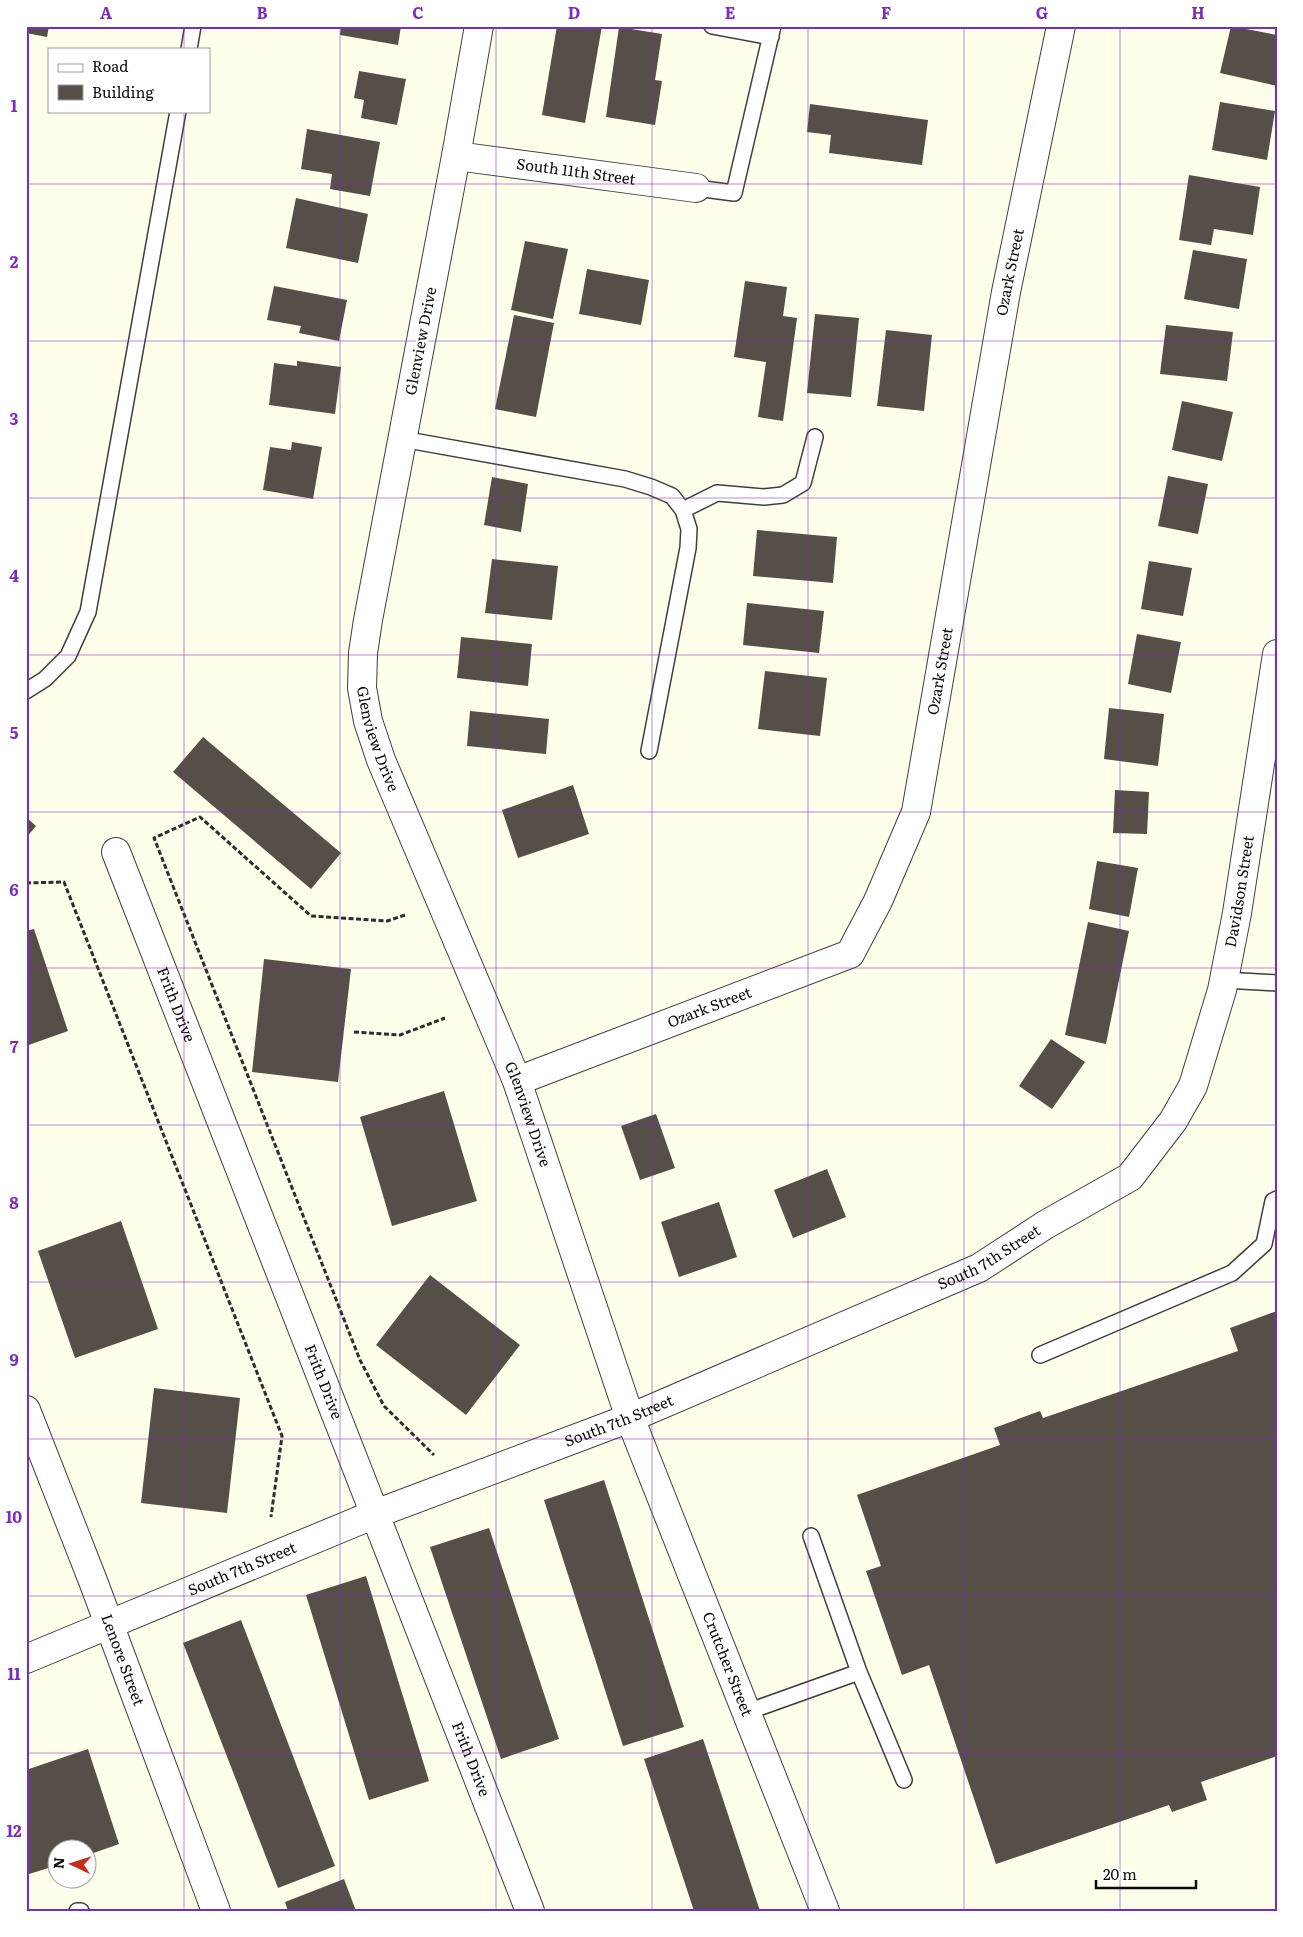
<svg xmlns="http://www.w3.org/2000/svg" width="1303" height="1937" viewBox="0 0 1303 1937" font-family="Literata,serif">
  <rect width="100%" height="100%" fill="#fffeea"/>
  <path fill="#554f47" d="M 26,26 L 49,26 L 47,37 L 26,33 Z
    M 341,26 L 401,26 L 398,45 L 340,35 Z
    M 557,26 L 602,26 L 585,123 L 542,115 Z
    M 1231,26 L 1277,35 L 1277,86 L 1220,73 Z
    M 619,27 L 662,34 L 655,80 L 662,81 L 655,125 L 606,117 Z
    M 359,71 L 406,79 L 397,125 L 361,118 L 364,100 L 354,98 Z
    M 1220,102 L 1275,111 L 1267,160 L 1212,150 Z
    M 810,104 L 928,120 L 922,165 L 829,153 L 831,135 L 807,132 Z
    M 307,129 L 380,142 L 370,196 L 330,189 L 332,174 L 301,169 Z
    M 1189,175 L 1260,187 L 1253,235 L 1214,229 L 1211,245 L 1179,240 Z
    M 296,198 L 368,214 L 358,263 L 286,248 Z
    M 525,241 L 568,249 L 553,319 L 511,310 Z
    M 1193,250 L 1247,259 L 1239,309 L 1184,299 Z
    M 587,269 L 649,280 L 641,325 L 579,314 Z
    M 745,281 L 787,287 L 783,316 L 797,318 L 783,421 L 758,417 L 766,362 L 734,357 Z
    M 274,286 L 347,300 L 339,341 L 299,333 L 301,326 L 267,320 Z
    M 815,314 L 859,318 L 851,397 L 807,393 Z
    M 514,315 L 554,323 L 536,417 L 495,409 Z
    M 1166,325 L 1233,332 L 1227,381 L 1160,374 Z
    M 886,330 L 932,335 L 924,411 L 877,406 Z
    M 297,361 L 341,367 L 335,414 L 269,405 L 274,363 L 297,366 Z
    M 1182,401 L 1233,412 L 1222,461 L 1172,450 Z
    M 292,442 L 322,447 L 313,499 L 263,490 L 270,447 L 291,450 Z
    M 1168,476 L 1208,484 L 1198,534 L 1158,526 Z
    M 492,477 L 528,484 L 521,532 L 484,525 Z
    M 757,530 L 837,537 L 833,583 L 753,576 Z
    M 492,559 L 558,566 L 552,620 L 485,613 Z
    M 1149,561 L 1192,568 L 1183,616 L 1141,609 Z
    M 747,603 L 824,611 L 819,653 L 743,645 Z
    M 1137,634 L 1181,642 L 1171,693 L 1128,684 Z
    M 461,637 L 532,644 L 528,686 L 457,678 Z
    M 765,671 L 827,678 L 820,736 L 758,729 Z
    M 1109,708 L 1164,714 L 1158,766 L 1104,759 Z
    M 470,711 L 549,719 L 546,754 L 467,746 Z
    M 203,737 L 341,853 L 311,889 L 173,772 Z
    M 573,785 L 589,834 L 518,858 L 502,810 Z
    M 1115,790 L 1149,792 L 1147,834 L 1113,833 Z
    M 26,817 L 36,826 L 26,838 Z
    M 1097,861 L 1138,868 L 1129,917 L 1089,909 Z
    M 1088,922 L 1129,931 L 1106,1044 L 1065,1035 Z
    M 34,929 L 68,1031 L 26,1046 L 26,931 Z
    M 264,959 L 351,969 L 338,1082 L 252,1072 Z
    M 1051,1039 L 1085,1062 L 1052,1109 L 1019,1086 Z
    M 444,1091 L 477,1201 L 392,1226 L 360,1117 Z
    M 656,1114 L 675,1168 L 640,1180 L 621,1126 Z
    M 827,1169 L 846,1217 L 793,1238 L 774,1190 Z
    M 719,1202 L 737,1257 L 679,1277 L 661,1222 Z
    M 121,1221 L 158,1329 L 75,1358 L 38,1251 Z
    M 430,1275 L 520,1345 L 466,1415 L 376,1345 Z
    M 1277,1311 L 1277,1756 L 1201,1782 L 1207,1800 L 1172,1812 L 1169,1805 L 996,1864 L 929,1665 L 902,1675 L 866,1571 L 881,1566 L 857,1495 L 1000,1445 L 994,1428 L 1040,1411 L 1043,1418 L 1238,1351 L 1230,1328 Z
    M 154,1388 L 240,1398 L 227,1513 L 141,1503 Z
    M 604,1480 L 684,1727 L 623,1746 L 544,1500 Z
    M 489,1528 L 559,1739 L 501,1759 L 430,1547 Z
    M 366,1576 L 429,1781 L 369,1800 L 306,1595 Z
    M 241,1620 L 335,1866 L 278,1888 L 183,1643 Z
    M 703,1739 L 760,1911 L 694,1911 L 644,1759 Z
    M 88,1749 L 119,1844 L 88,1855 L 88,1850 L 58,1850 L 58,1865 L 26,1875 L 26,1770 Z
    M 344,1879 L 356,1911 L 288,1911 L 285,1902 Z"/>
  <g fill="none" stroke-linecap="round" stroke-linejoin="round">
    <g stroke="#3e3e3e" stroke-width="18">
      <path id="service" d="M 712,26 L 771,37
        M 189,49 L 193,26
        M 696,188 L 734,193 L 773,26
        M 402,439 L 625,479 L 651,487 L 672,496 L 683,510 L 689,529 L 688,548 L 649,751
        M 683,510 L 717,493 L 764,497 L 783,495 L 803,483 L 815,437
        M 26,691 L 45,679 L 68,656 L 88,612 L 178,111
        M 1224,980 L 1277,983
        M 1040,1355 L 1232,1273 L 1264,1244 L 1273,1201 L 1277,1199
        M 859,1672 L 904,1780
        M 747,1712 L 859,1672 L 811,1536
        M 77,1911 L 81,1911"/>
    </g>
    <g stroke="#3e3e3e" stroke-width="30">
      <g id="minor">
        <path id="s1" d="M 479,26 L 456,156 L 368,620 L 363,653 L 362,688 L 368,721 L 381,760 L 517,1081 L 630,1418 L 825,1911"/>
        <path id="s2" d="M 456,156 L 696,188"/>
        <path id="s3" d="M 116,852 L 530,1911"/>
        <path id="s4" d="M 517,1081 L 850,954 L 878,901 L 916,812 L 1006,292 L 1061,26"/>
        <path id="s5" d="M 26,1410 L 93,1581 L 216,1911"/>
        <path id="s6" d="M 26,1659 L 375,1514 L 630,1418 L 979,1268 L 1045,1225 L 1130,1177 L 1173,1121 L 1193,1086 L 1222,990 L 1237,913 L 1277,654"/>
      </g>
    </g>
    <path stroke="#2d2d2d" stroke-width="3" stroke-dasharray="5 2.5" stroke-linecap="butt" d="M 26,883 L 64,882 L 282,1436 L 271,1517
      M 405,915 L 387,921 L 311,916 L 200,817 L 154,838 L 360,1360 L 384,1406 L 434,1455
      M 354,1032 L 400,1035 L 445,1018"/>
    <use href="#service" stroke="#fff" stroke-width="15"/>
    <use href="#minor" stroke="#fff" stroke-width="28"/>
  </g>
  <path fill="none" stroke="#7b2cbf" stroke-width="1" stroke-opacity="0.55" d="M 184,26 L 184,49M 340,26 L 340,1911M 496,26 L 496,1911M 652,26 L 652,1911M 808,26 L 808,1911M 964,26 L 964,1911M 1120,26 L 1120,1911M 184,111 L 184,1911M 26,184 L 1277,184M 26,341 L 1277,341M 26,498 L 1277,498M 26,655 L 1277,655M 26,812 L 1277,812M 26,968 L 1277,968M 26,1125 L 1277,1125M 26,1282 L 1277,1282M 26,1439 L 1277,1439M 26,1596 L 1277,1596M 26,1753 L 1277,1753"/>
  <g text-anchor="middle" stroke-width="5" stroke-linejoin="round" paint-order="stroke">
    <g font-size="15" fill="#0b0b0b" stroke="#fff">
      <text dy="5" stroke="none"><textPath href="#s2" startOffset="121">South 11th Street</textPath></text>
      <text dy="5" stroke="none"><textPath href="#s4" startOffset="1061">Ozark Street</textPath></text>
      <text transform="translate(421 341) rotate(-79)" y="5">Glenview Drive</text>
      <text dy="5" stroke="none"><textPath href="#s4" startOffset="656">Ozark Street</textPath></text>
      <text dy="5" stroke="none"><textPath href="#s1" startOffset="726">Glenview Drive</textPath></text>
      <text dy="5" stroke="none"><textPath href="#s6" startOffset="1518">Davidson Street</textPath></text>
      <text dy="5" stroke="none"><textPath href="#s3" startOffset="164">Frith Drive</textPath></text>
      <text dy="5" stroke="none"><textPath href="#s4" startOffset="206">Ozark Street</textPath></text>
      <text dy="5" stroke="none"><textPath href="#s1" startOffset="1131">Glenview Drive</textPath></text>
      <text dy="5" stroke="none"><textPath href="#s6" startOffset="1044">South 7th Street</textPath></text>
      <text dy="5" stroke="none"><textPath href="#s3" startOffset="569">Frith Drive</textPath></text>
      <text dy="5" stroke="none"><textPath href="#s6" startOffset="639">South 7th Street</textPath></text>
      <text dy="5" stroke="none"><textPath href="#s6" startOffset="234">South 7th Street</textPath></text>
      <text dy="5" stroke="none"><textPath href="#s5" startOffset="268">Lenore Street</textPath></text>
      <text dy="5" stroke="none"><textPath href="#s1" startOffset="1716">Crutcher Street</textPath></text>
      <text dy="5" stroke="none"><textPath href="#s3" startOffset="974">Frith Drive</textPath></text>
    </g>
  </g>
  <rect width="1303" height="1937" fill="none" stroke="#ffffff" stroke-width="55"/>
  <rect x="48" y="48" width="162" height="65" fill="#ffffff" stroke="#9d9d9d"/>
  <rect x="58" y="64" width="25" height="8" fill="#ffffff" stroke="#9d9d9d"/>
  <text x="92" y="72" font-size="15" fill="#0b0b0b">Road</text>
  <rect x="58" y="85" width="25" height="15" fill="#554f47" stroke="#9d9d9d"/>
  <text x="92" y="98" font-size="15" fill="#0b0b0b">Building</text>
  <g transform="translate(72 1864) rotate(274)"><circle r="24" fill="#ffffff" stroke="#9d9d9d"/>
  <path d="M0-4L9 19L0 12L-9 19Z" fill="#c62d19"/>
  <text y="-8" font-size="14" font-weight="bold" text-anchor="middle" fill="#0b0b0b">N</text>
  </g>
  <path d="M1096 1880v8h100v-8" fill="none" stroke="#0b0b0b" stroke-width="2.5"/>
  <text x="1103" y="1880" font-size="15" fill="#0b0b0b" stroke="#ffffff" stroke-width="4" paint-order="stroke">20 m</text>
  <rect x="28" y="28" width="1248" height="1882" fill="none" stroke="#7b2cbf" stroke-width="2"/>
  <g font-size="16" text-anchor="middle" font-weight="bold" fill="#7b2cbf">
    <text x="106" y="19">A</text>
    <text x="262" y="19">B</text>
    <text x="418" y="19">C</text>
    <text x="574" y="19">D</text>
    <text x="730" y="19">E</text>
    <text x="886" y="19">F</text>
    <text x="1042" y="19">G</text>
    <text x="1198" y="19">H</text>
    <text x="14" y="112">1</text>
    <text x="14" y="268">2</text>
    <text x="14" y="425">3</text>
    <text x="14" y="582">4</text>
    <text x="14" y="739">5</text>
    <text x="14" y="896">6</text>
    <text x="14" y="1053">7</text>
    <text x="14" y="1209">8</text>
    <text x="14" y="1366">9</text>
    <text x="14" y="1523">10</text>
    <text x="14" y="1680">11</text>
    <text x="14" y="1837">12</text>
  </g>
</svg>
